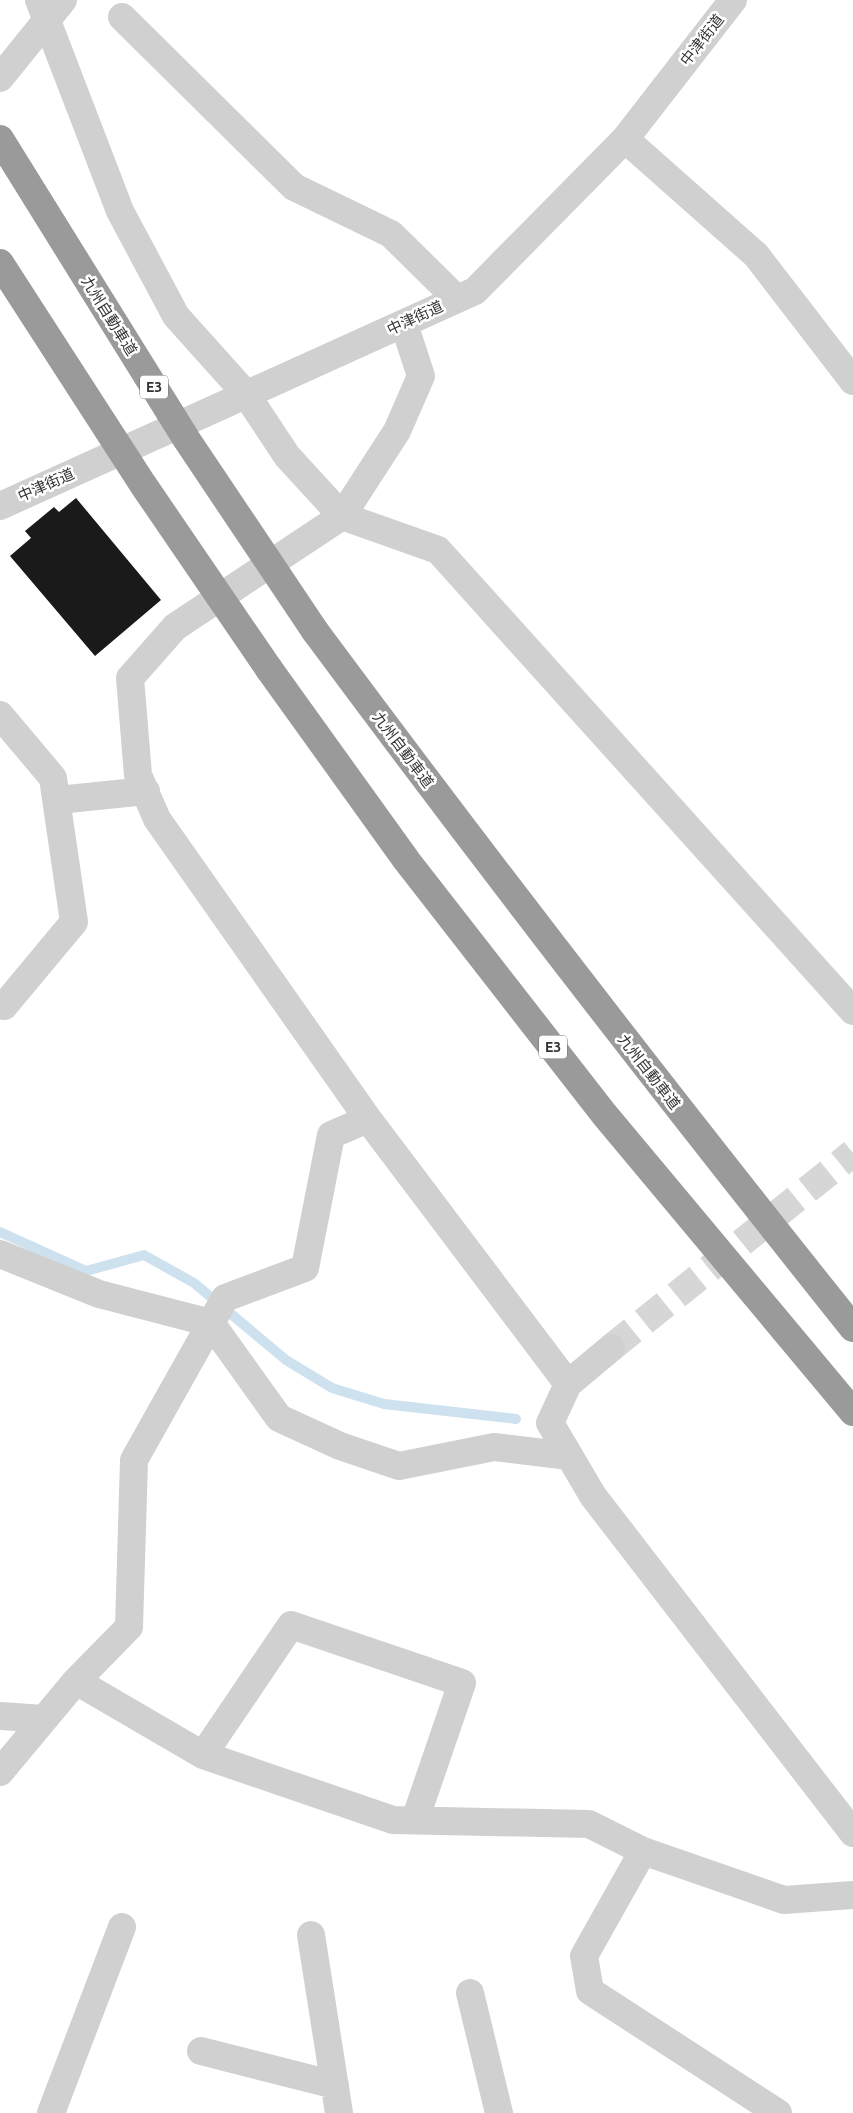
<svg xmlns="http://www.w3.org/2000/svg" width="853" height="2113" viewBox="0 0 853 2113" font-family="Ubuntu,'Noto Sans JP',sans-serif">
  <rect width="100%" height="100%" fill="#fff"/>
  <g fill="none" stroke-linecap="round" stroke-linejoin="round">
    <path stroke="#cde1ef" stroke-width="10" d="M 0,1232 L 86,1271 L 144,1255 L 194,1283 L 286,1360 L 332,1388 L 384,1404 L 516,1419"/>
  </g>
  <path fill="#1a1a1a" d="M 76,498 L 161,600 L 95,656 L 10,556 L 31,538 L 25,531 L 54,507 L 59,512 Z"/>
  <g fill="none" stroke-linecap="round" stroke-linejoin="round">
    <path stroke="#d6d6d6" stroke-width="28" stroke-dasharray="28 14" stroke-linecap="butt" d="M 611,1348 L 853,1153"/>
    <path stroke="#d0d0d0" stroke-width="28" d="M 39,0 L 120,211 L 176,316 L 246,394 L 287,456 L 342,516 L 438,550 L 853,1011
      M 122,17 L 294,187 L 391,234 L 457,299
      M 0,78 L 63,0
      M 625,139 L 756,255 L 853,381
      M 404,324 L 421,376 L 397,431 L 342,516 L 175,627 L 130,678 L 138,775 L 157,819 L 368,1119 L 568,1384
      M 0,506 L 475,291 L 625,139 L 733,0
      M 0,715 L 53,778 L 74,922 L 4,1006 L 0,1005
      M 58,800 L 146,791
      M 0,1254 L 99,1294 L 211,1323 L 279,1418 L 340,1446 L 399,1466 L 494,1447 L 569,1456
      M 611,1348 L 568,1384 L 550,1423 L 593,1496 L 853,1833
      M 76,1681 L 203,1755 L 393,1820 L 589,1824 L 643,1851 L 784,1900 L 853,1895
      M 0,1716 L 44,1719
      M 203,1755 L 291,1625 L 462,1683 L 415,1820
      M 0,1772 L 76,1681 L 129,1627 L 134,1460 L 225,1298 L 305,1268 L 331,1135 L 368,1119
      M 643,1851 L 584,1956 L 590,1991 L 778,2113
      M 311,1935 L 339,2113
      M 470,1993 L 499,2113
      M 201,2051 L 335,2085
      M 51,2113 L 122,1927"/>
    <path stroke="#9a9a9a" stroke-width="28" d="M 315,631 C 490,867 670,1099 853,1328
      M 269,669 L 407,861 L 604,1114 L 853,1412"/>
    <path stroke="#9a9a9a" stroke-width="28" d="M 0,139 L 187,440 L 315,631
      M 0,263 L 142,483 L 269,669"/>
  </g>
  <g text-anchor="middle" stroke-width="5" stroke-linejoin="round" paint-order="stroke">
    <g fill="#fff" stroke="#707070" stroke-width="1">
      <rect x="140" y="375.5" width="28" height="23" rx="4"/>
      <rect x="539" y="1035.5" width="28" height="23" rx="4"/>
    </g>
    <g font-size="14" font-weight="bold" fill="#333">
      <text x="154" y="392">E3</text>
      <text x="553" y="1052">E3</text>
    </g>
    <g font-size="15" fill="#333" stroke="#fff">
      <text transform="translate(702 40) rotate(-52)" y="5">中津街道</text>
      <text transform="translate(109 316) rotate(58)" y="5">九州自動車道</text>
      <text transform="translate(415 318) rotate(-25)" y="5">中津街道</text>
      <text transform="translate(46 485) rotate(-24)" y="5">中津街道</text>
      <text transform="translate(403 750) rotate(53)" y="5">九州自動車道</text>
      <text transform="translate(649 1072) rotate(52)" y="5">九州自動車道</text>
    </g>
  </g>
</svg>
